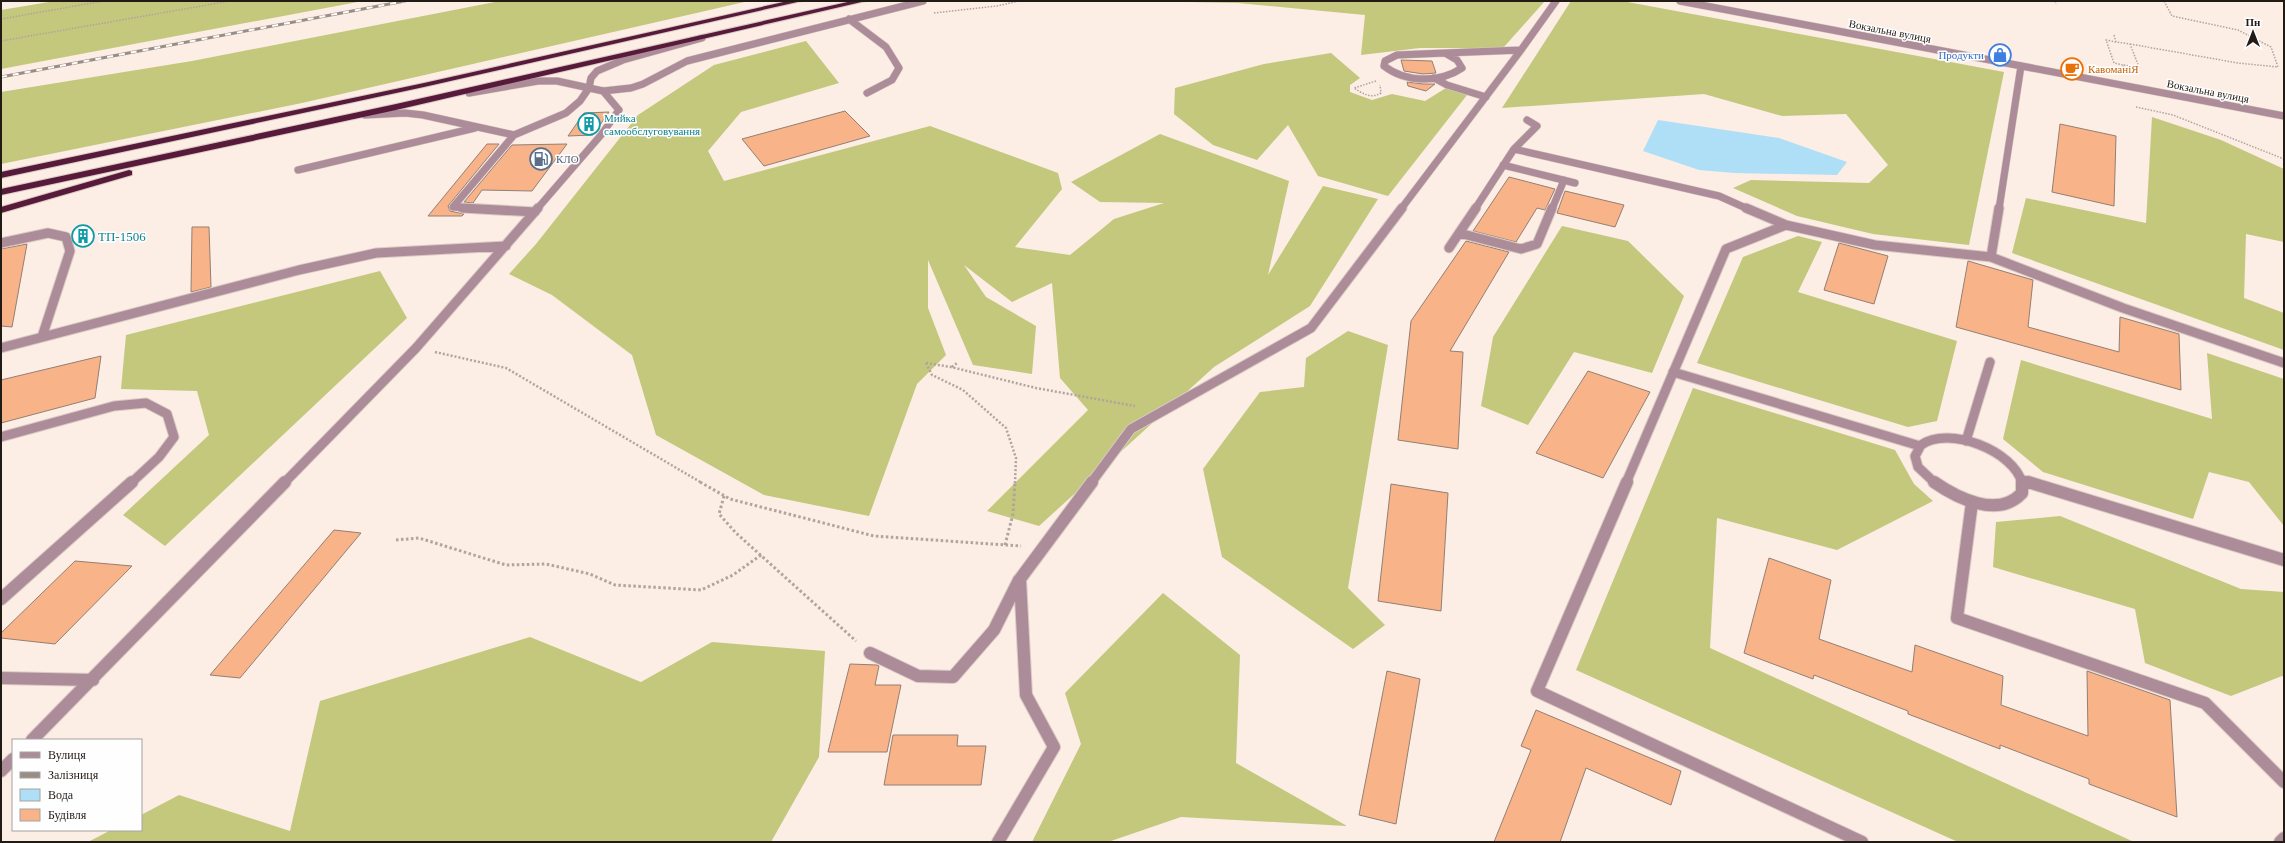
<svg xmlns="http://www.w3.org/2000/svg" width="2285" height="843" viewBox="0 0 2285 843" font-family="'Times New Roman',serif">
  <rect width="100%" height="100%" fill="#fcede5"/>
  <path fill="#c3c87c" d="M 55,1 L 363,1 L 1,69 L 1,10 Z
    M 500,1 L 749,1 L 302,103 L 1,164 L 1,92 L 192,61 Z
    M 1137,1 L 1545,1 L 1503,48 L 1420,48 L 1361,55 L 1365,15 L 1238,3 Z
    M 1571,1 L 1622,1 L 2004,72 L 1969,245 L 1873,234 L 1797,216 L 1733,188 L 1751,180 L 1869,183 L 1888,165 L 1846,114 L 1782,116 L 1704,94 L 1502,108 Z
    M 806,41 L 839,83 L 741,112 L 708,151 L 724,181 L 930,126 L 1058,173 L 1062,189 L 1015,247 L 1070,255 L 1114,219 L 1164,203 L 1100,202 L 1071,182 L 1160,134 L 1289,181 L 1268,275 L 1323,186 L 1378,199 L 1310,306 L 1214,367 L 1039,526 L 987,511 L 1088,410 L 1060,378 L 1052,283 L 1012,302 L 964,265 L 986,297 L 1036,326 L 1032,374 L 973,365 L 928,260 L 928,308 L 946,355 L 917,384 L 869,516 L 764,495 L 656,435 L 632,355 L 552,295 L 509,274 L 536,244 L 638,115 L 714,65 Z
    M 1331,53 L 1360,78 L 1350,85 L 1350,92 L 1372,100 L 1392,94 L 1425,101 L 1446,88 L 1467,95 L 1388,196 L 1318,176 L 1288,125 L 1257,160 L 1213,145 L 1174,114 L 1175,88 L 1264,64 Z
    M 2152,117 L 2221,140 L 2284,169 L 2284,242 L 2246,234 L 2244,298 L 2284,313 L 2284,350 L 2012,253 L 2026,198 L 2146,223 Z
    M 1562,226 L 1628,241 L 1684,296 L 1652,373 L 1574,352 L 1528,425 L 1481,406 L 1493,337 Z
    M 1798,236 L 1822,242 L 1798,292 L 1957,341 L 1937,421 L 1908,427 L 1697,363 L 1743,257 Z
    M 380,271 L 407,318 L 165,546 L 123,515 L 209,435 L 197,391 L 121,389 L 126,335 Z
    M 1348,331 L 1388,345 L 1348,588 L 1385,625 L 1353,649 L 1222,557 L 1203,469 L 1260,392 L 1304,387 L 1306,358 Z
    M 2207,353 L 2284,379 L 2284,526 L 2249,482 L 2209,472 L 2193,519 L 2043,472 L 2003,439 L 2021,360 L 2212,419 Z
    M 1693,388 L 1895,450 L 1914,484 L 1933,501 L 1837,550 L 1717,518 L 1710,648 L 2134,842 L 1958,842 L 1576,670 Z
    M 2060,516 L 2241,589 L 2284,592 L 2284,677 L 2282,676 L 2231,696 L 2145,663 L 2135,609 L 1993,567 L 1996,522 Z
    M 1163,593 L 1240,655 L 1236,763 L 1347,826 L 1181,817 L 1108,842 L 1032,842 L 1081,744 L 1065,693 Z
    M 530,637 L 641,682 L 712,642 L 825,651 L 819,757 L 771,842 L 88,842 L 111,830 L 141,830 L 141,815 L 179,795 L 290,831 L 320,701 Z"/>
  <path fill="#afdff6" d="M 1658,120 L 1779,138 L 1847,162 L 1837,175 L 1734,173 L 1699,170 L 1643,151 Z"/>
  <path fill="#f8b389" stroke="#947f72" d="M 1401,60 L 1432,61 L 1436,73 L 1423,74 L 1404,71 Z
    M 1407,82 L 1423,84 L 1435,84 L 1426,91 L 1408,86 Z
    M 845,111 L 870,136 L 764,166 L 742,139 Z
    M 609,112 L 593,135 L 568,136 L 584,113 Z
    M 2060,124 L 2116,136 L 2114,206 L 2052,192 Z
    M 487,144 L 499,144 L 448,206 L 450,211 L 464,214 L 462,216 L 428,216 Z
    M 567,144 L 532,191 L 482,190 L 473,203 L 464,202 L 512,145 Z
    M 1509,177 L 1555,189 L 1545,210 L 1537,208 L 1516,242 L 1473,231 Z
    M 1565,191 L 1624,205 L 1615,227 L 1557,213 Z
    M 192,227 L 209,227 L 211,287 L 191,292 Z
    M 1466,241 L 1509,252 L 1450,351 L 1463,352 L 1458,449 L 1398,440 L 1411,321 Z
    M 1839,243 L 1888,256 L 1874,304 L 1824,290 Z
    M 27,244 L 12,327 L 1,326 L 1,249 Z
    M 1968,261 L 2033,280 L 2028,327 L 2119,352 L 2120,317 L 2179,334 L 2181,390 L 1956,327 Z
    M 101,356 L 95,398 L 1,423 L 1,380 Z
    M 1588,371 L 1650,392 L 1603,478 L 1536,453 Z
    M 1391,484 L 1448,493 L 1441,611 L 1378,601 Z
    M 334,530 L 361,533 L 240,678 L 210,675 Z
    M 1769,558 L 1831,580 L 1819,639 L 1912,672 L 1915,645 L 2003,676 L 2001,705 L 2088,736 L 2087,671 L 2170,700 L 2177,817 L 2089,784 L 2089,779 L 2000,745 L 2000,749 L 1908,714 L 1908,711 L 1814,675 L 1813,679 L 1744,653 Z
    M 75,561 L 132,566 L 55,644 L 1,638 L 1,633 Z
    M 850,664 L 877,665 L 879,666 L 875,685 L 901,685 L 887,752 L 828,752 Z
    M 1387,671 L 1420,679 L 1396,824 L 1359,815 Z
    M 1536,710 L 1681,771 L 1671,805 L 1586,768 L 1560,842 L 1494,842 L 1531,750 L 1521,746 Z
    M 893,735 L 958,735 L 957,746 L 986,746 L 981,785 L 884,785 Z"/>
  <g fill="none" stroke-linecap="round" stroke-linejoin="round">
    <g stroke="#d9cbc4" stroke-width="8">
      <path id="minor-far2" d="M 1680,1 L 2284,116
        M 849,19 L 886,47 L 899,68 L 892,80 L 867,93
        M 1445,53 L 1457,60 L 1462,68 C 1440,83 1406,83 1384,66 L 1385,61 L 1397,55 Z
        M 1445,53 L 1521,50 L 1556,1
        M 1434,78 L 1447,85 L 1486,97
        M 469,93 L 538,81 L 557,81 L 603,91 L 631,88 L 643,84 L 687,61 L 923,1
        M 365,115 L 405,113 L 423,115 L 514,135
        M 1514,149 L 1537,126 L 1527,120
        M 1503,165 L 1575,183
        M 298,170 L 475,128
        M 478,209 L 453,207 L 514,135 L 566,113 L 580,101 L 589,88 L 591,78 L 597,71 L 623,60 L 702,38
        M 537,209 L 601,135 L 619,110 L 603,91
        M 1401,209 L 1521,50
        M 1475,209 L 1514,149 L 1719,196 L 1748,209
        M 1552,209 L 1564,180
        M 1999,209 L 2021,66"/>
    </g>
    <g stroke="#d9cbc4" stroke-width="11">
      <path id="minor-far1" d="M 462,208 L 535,212
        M 1746,208 L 1786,225 L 1875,245 L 1991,257
        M 1999,208 L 1991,257 L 2123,308 L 2284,363
        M 1459,233 L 1521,249 L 1537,244 L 1552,208
        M 1,243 L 48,233 L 66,237 L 70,251 L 42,337
        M 1449,248 L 1476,208
        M 1,348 L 299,270 L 376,253 L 506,246
        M 1673,372 L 1920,446
        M 1,437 L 114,406 L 146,403 L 167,414 L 174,437 L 159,457 L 131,483
        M 1966,441 L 1990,362
        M 2023,480 L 2031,483
        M 284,483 L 416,348 L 538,208
        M 1091,483 L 1131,429 L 1311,328 L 1402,208
        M 1626,483 L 1726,249 L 1786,225
        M 1935,483 L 1918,467 L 1915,456 C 1917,453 1919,448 1921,445 C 1949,425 2014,451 2022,483"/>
    </g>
    <g stroke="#d9cbc4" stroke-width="14">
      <path id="minor" d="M 1627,482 L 1537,691 L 1862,842
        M 1934,482 C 1957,498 1998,519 2022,493 L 2022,482
        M 2028,482 L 2284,560
        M 1972,502 L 1957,618 L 2205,703 L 2284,782
        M 1,599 L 132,482
        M 870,653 L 918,676 L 953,677 L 994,630 L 1019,580
        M 1,678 L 93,680
        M 32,740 L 285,482
        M 1,771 L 13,759
        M 998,842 L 1054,747 L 1026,695 L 1020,579 L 1092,482
        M 2280,842 L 2284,838"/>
    </g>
    <g stroke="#d9cbc4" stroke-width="2">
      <path id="highway" d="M 788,1 L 802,1 L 424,87 L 1,178 L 1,172 L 424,83 Z
        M 852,1 L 866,1 L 396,110 L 1,195 L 1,189 L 396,104 Z
        M 129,170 L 132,171 L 132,175 L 1,213 L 1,207 Z"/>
    </g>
    <path stroke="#b1a49d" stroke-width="1.5" stroke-dasharray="1.5 1.5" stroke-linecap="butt" d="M 2055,1 L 2056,4
      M 934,13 L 997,6 L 1019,1
      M 1,19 L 104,1
      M 2114,35 L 2116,42 L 2130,44 L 2139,67 L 2123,65 L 2124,69
      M 1,41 L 230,1
      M 2116,42 L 2106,40 L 2114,63 L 2123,65
      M 2130,44 L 2238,63 L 2278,67 L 2271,47 L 2238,30 L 2172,16 L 2164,1
      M 1376,81 L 1354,88 C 1363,94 1371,99 1381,93 L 1380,85
      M 2136,107 L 2173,115 L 2284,159"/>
    <path stroke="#b1a49d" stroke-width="2.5" stroke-dasharray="2 2" stroke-linecap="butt" d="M 435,352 L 506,368 L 702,483
      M 926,363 L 951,367 L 1036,388 L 1135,406
      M 926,363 L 932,375 L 963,390 L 1006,428 L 1016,458 L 1015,483
      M 952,367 L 957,363"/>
    <path stroke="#b1a49d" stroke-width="3" stroke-dasharray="2.5 2.5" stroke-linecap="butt" d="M 700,482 L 730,499 L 874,536 L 1021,546
      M 724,496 L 719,514 L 736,533 L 856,641
      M 396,540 L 419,538 L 506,565 L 546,564 L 590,574 L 615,585 L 701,590 L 733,575 L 761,555
      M 1005,545 L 1013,514 L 1015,482"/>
    <use href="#minor-far2" stroke="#ad8c99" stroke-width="7"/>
    <use href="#minor-far1" stroke="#ad8c99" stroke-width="9"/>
    <use href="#minor" stroke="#ad8c99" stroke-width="12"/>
    <use href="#highway" fill="#581a3a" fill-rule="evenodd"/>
    <g stroke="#998d86" stroke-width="3">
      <path id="rail" d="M 1,77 L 405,1"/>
    </g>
    <use href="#rail" stroke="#fefefe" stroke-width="2" stroke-dasharray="6" stroke-linecap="butt"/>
  </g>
  <defs>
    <g id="shop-ring" transform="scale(1.15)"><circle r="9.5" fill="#fefefe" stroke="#3f7fe0" stroke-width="1.5"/><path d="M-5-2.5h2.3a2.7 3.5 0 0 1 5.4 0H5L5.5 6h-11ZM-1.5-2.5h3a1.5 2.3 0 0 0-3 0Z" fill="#3f7fe0"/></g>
    <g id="cafe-ring" transform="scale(1.15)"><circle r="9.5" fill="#fefefe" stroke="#e8710a" stroke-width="1.5"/><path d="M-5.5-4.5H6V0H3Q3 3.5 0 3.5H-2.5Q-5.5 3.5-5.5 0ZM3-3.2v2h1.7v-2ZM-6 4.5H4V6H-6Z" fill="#e8710a"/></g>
    <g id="building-ring" transform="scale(1.15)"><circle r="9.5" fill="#fefefe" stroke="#0f9aa8" stroke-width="1.5"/><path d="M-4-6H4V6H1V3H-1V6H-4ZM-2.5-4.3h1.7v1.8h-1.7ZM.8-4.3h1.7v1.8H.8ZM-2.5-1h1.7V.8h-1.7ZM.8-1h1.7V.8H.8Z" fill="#0f9aa8"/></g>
    <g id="fuel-ring" transform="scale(1.15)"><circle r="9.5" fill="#fefefe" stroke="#5c6f8a" stroke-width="1.5"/><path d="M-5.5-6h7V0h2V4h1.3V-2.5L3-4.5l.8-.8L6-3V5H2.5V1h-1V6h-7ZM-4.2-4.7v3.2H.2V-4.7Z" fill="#5c6f8a"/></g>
  </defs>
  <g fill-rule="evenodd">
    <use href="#shop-ring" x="2000" y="55"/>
    <use href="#cafe-ring" x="2072" y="69"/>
    <use href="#building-ring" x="589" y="124"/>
    <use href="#fuel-ring" x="541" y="159"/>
    <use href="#building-ring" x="83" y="236"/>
  </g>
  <g text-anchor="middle" stroke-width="3" stroke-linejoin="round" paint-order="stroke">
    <g font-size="11" fill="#221a15" stroke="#fefefe">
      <text transform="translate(1890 31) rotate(11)" y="4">Вокзальна вулиця</text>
      <text transform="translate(2208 91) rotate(11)" y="4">Вокзальна вулиця</text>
    </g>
    <g font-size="11" fill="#366cbe" stroke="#fefefe" text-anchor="end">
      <text x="1984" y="59">Продукти</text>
    </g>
    <g font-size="11" fill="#c56008" stroke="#fefefe" text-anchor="start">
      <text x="2088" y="73">КавоманіЯ</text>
    </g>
    <g font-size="11" fill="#0d838f" stroke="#fefefe" text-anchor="start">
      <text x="604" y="122">Мийка<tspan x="604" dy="13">самообслуговування</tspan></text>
    </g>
    <g font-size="11" fill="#4e5e75" stroke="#fefefe" text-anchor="start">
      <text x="556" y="163">КЛО</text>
    </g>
    <g font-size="13" fill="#0d838f" stroke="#fefefe" text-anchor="start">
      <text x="98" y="241">ТП-1506</text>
    </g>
  </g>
  <rect width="2285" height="843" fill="none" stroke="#221a15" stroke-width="4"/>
  <rect x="12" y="739" width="130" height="92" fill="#fefefe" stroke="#a6a3a1"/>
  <rect x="20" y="752" width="20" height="6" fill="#ad8c99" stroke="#a6a3a1"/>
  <text x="48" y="759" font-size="12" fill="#221a15">Вулиця</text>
  <rect x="20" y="772" width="20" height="6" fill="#998d86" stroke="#a6a3a1"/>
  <text x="48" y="779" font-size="12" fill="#221a15">Залізниця</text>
  <rect x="20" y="789" width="20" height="12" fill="#afdff6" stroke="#a6a3a1"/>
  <text x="48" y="799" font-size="12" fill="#221a15">Вода</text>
  <rect x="20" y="809" width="20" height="12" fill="#f8b389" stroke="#a6a3a1"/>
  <text x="48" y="819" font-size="12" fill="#221a15">Будівля</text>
  <g transform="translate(2253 32)" stroke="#fefefe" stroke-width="3" paint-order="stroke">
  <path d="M0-3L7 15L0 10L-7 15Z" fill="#221a15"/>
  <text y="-6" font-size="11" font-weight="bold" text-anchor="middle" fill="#221a15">Пн</text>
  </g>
</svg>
